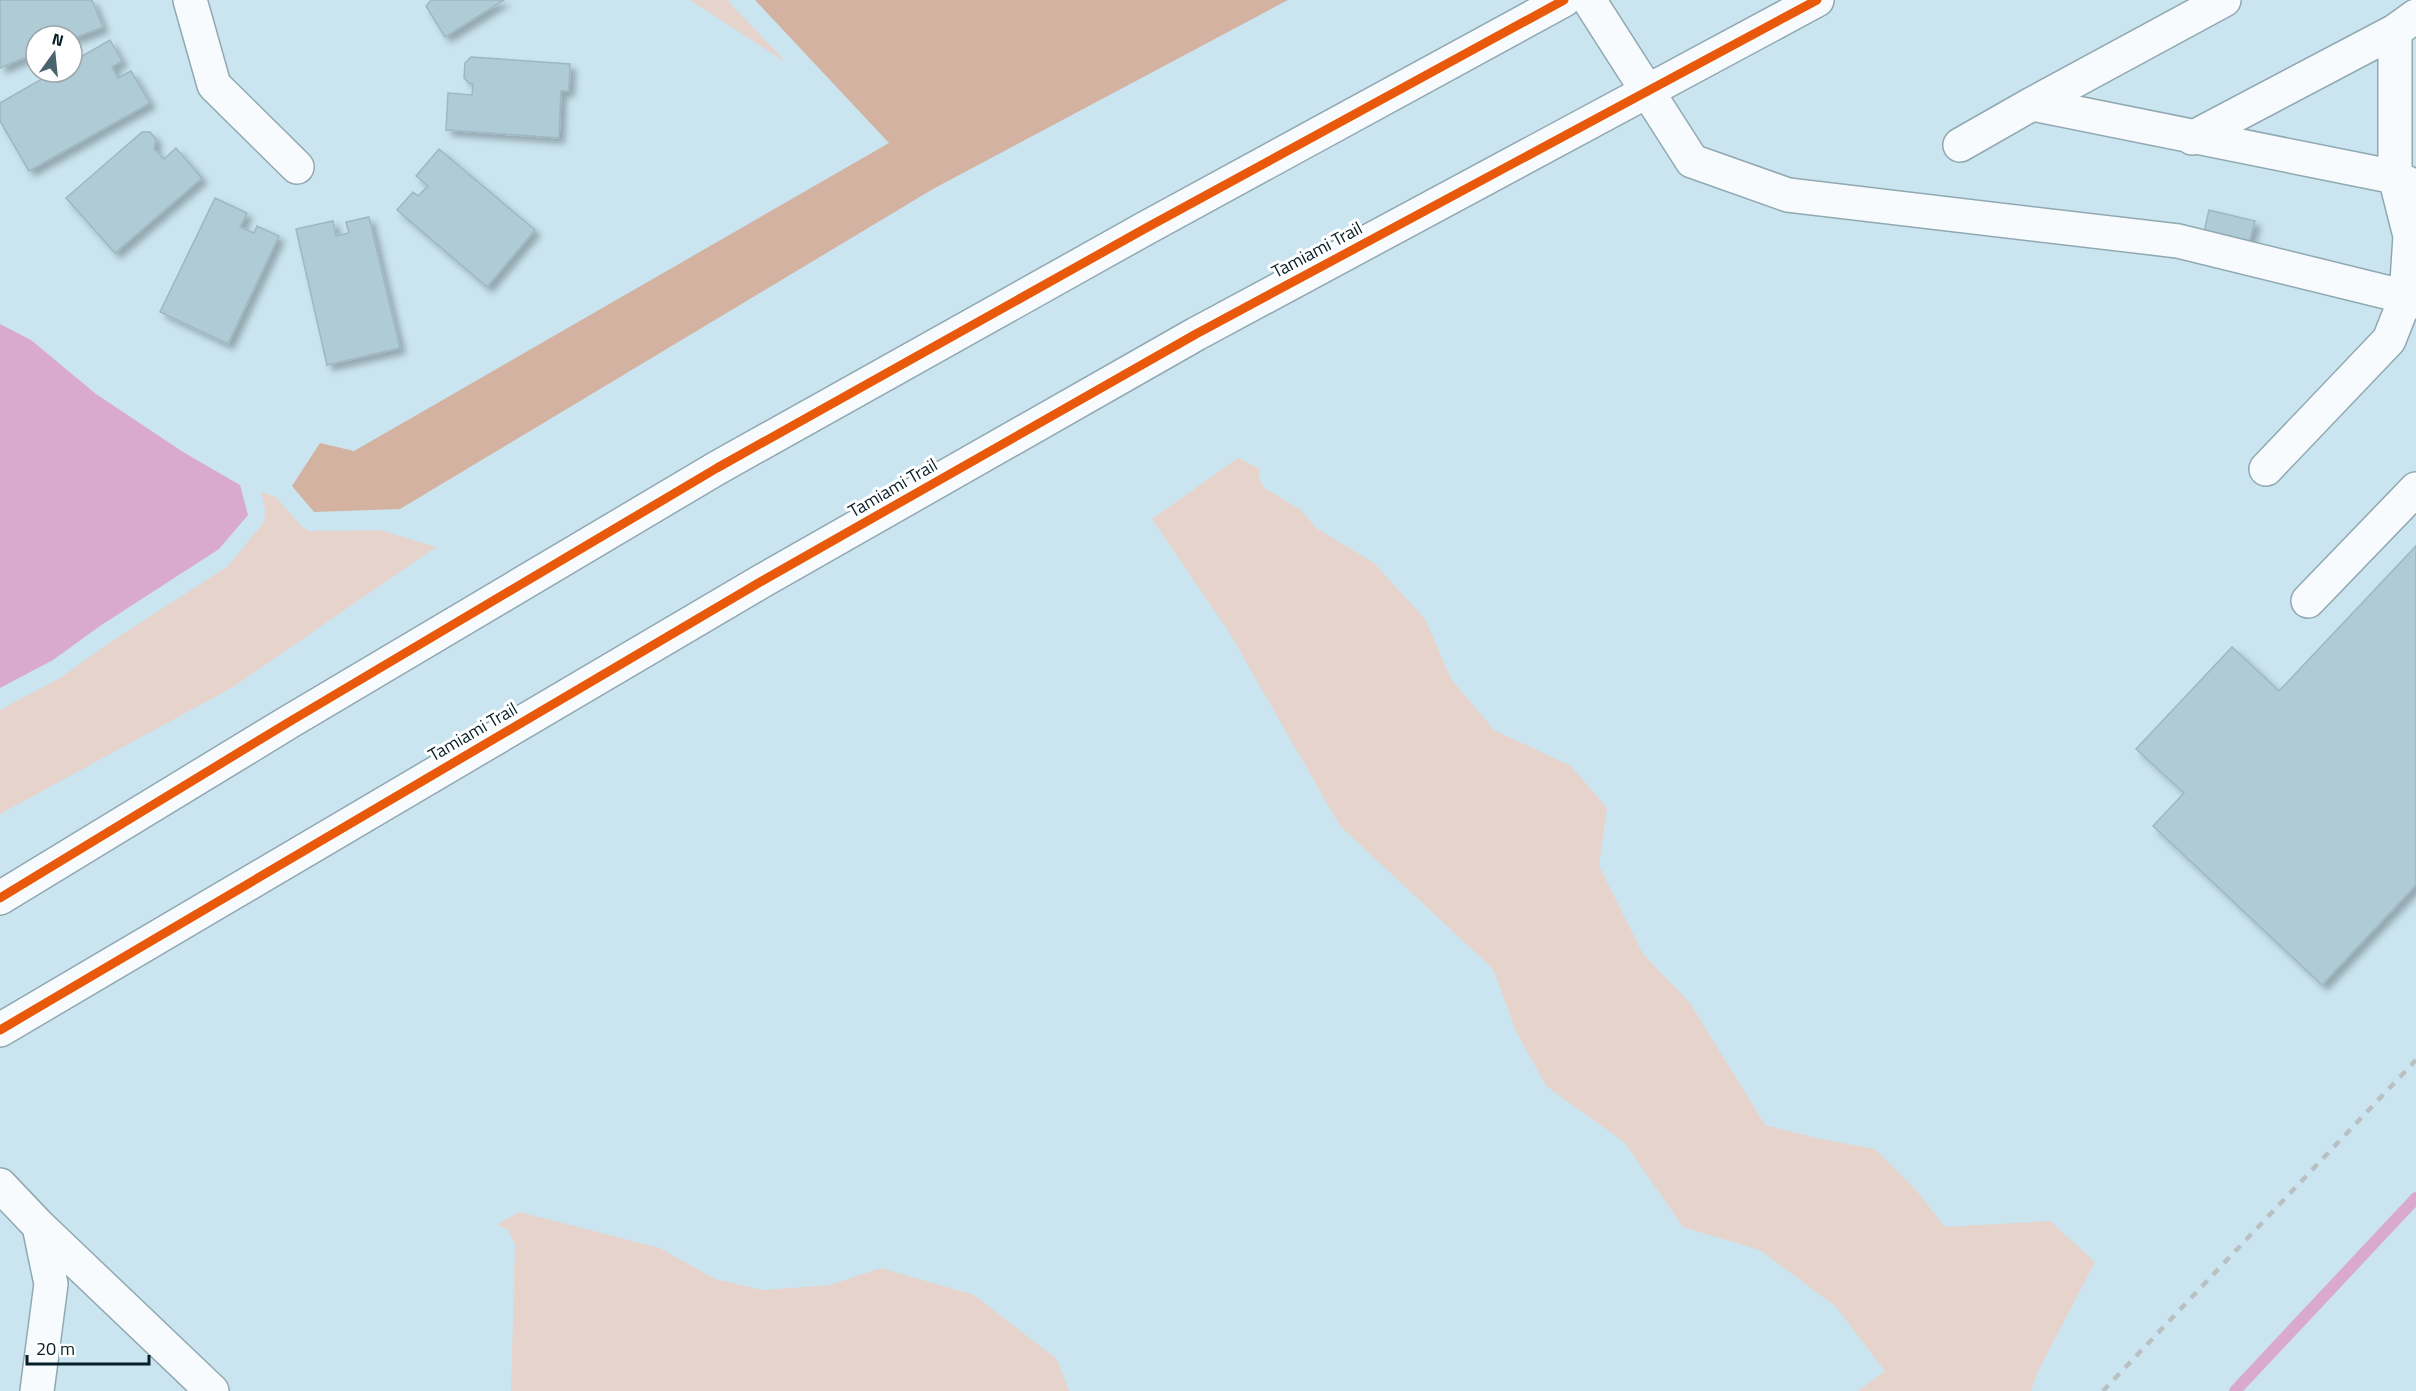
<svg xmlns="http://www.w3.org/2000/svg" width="2416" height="1391" viewBox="0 0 2416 1391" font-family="'Titillium Web',sans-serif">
  <defs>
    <filter id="shadow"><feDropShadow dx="5.5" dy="5.5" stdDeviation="3" flood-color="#0004"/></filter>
  </defs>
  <rect width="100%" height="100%" fill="#cae5f0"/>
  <path fill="#e6d4cc" d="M 690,0 L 727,0 L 787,63 Z
    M 1238,458 L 1260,469 L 1259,477 L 1264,488 L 1301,510 L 1316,528 L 1374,563 L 1425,619 L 1451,679 L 1494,730 L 1571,766 L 1607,808 L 1599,866 L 1643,954 L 1690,1003 L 1765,1125 L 1821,1139 L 1875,1149 L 1915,1189 L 1945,1227 L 2050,1221 L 2095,1262 L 2038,1371 L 2031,1391 L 1858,1391 L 1885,1371 L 1835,1306 L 1760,1250 L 1683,1227 L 1624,1142 L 1546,1086 L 1516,1031 L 1493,969 L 1340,826 L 1229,632 L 1152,519 Z
    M 261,492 L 276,497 L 301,526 L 309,531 L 380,530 L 436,547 L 233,687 L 0,814 L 0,710 L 60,678 L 109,643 L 228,566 L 264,522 L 265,509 Z
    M 519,1212 L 660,1248 L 715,1279 L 762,1290 L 830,1285 L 881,1268 L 974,1295 L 1057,1359 L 1069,1391 L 511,1391 L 515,1245 L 508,1229 L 497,1225 Z"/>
  <path fill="#d3b2a2" d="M 755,0 L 1288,0 L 933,189 L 400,509 L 314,512 L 292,486 L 320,443 L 354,451 L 889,143 Z"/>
  <path fill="#daaace" d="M 0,324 L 31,340 L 96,394 L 183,452 L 240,485 L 248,515 L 219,549 L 100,626 L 53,660 L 0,688 Z"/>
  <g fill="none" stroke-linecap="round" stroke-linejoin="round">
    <path stroke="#daaace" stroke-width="12" d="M 2235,1391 L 2416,1198"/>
  </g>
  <path fill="#afcbd6" stroke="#9fb7c0" stroke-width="1.5" filter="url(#shadow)" d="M 0,0 L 92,0 L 103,27 L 72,39 L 72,36 L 36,36 L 36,53 L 0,68 Z
    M 431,0 L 504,0 L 445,37 L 426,6 Z
    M 110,40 L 122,61 L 112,67 L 118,78 L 131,71 L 150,103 L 29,171 L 0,121 L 0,103 L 54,72 L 72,72 L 72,62 Z
    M 471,57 L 570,64 L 569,91 L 561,91 L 559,138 L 446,130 L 448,93 L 472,95 L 473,84 L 469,83 L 464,78 L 465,63 Z
    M 142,132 L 150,132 L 156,139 L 154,149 L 164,159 L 176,148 L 202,178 L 115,253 L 66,198 Z
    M 439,149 L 535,230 L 487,287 L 397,210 L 413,192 L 418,196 L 428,186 L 416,176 Z
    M 215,198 L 247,213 L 240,227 L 254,233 L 257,226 L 279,236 L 228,344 L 160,312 Z
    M 2209,210 L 2255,221 L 2249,243 L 2204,232 Z
    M 369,217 L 400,348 L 327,365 L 296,229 L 333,221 L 336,236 L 349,233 L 346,222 Z
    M 2416,546 L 2416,885 L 2322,985 L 2153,826 L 2184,793 L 2136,749 L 2232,647 L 2279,691 Z"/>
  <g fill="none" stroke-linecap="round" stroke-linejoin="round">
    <g stroke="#90a8b1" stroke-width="36">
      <path id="minor" d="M 190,0 L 214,85 L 297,167
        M 1589,0 L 1692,161 L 1788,195 L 2178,241 L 2406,297 L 2416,302
        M 2224,0 L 2032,104 L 2395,177 L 2416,187
        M 2192,138 L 2395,31
        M 1960,145 L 2032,104
        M 2266,469 L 2389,340 L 2406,297 L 2410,236 L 2395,177 L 2395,31 L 2416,16
        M 2308,601 L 2416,489
        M 0,1185 L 39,1226 L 212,1391
        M 37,1391 L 51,1284 L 39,1226"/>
    </g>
    <g stroke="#90a8b1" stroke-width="36">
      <path id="major" d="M 0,898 L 289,722 L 717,468 L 1146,228 L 1564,0
        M 0,1030 L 762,581 L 1196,334 L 1817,0"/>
    </g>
    <use href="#minor" stroke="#f7fbfd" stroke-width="33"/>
    <use href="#major" stroke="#f7fbfd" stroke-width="33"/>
    <path stroke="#b8c0c2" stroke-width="4.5" stroke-dasharray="8 8" stroke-linecap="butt" d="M 2103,1391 L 2416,1060"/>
    <g stroke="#fff" stroke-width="13">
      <path id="cycleway" d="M 0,898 L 289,722 L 717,468 L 1146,228 L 1564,0
        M 0,1030 L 762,581 L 1196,334 L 1817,0"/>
    </g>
    <use href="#cycleway" stroke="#e8590c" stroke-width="9"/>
  </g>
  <g text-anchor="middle" stroke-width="6" stroke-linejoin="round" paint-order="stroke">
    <g font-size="18" fill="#051e27" stroke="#fff">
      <text transform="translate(1317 250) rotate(-28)" y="6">Tamiami Trail</text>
      <text transform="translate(893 488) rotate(-30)" y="6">Tamiami Trail</text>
      <text transform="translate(473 732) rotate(-30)" y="6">Tamiami Trail</text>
    </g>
  </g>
  <g transform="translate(54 54) rotate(15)"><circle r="28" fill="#ffffff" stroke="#9ba5a9" stroke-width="1.5"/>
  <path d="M0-4.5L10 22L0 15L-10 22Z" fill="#4a646d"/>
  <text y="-9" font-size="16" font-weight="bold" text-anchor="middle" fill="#051e27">N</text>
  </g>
  <path d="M27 1355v9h122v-9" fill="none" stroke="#051e27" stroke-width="3"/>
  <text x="36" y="1355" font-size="18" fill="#051e27" stroke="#ffffff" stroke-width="4.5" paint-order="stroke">20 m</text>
</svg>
